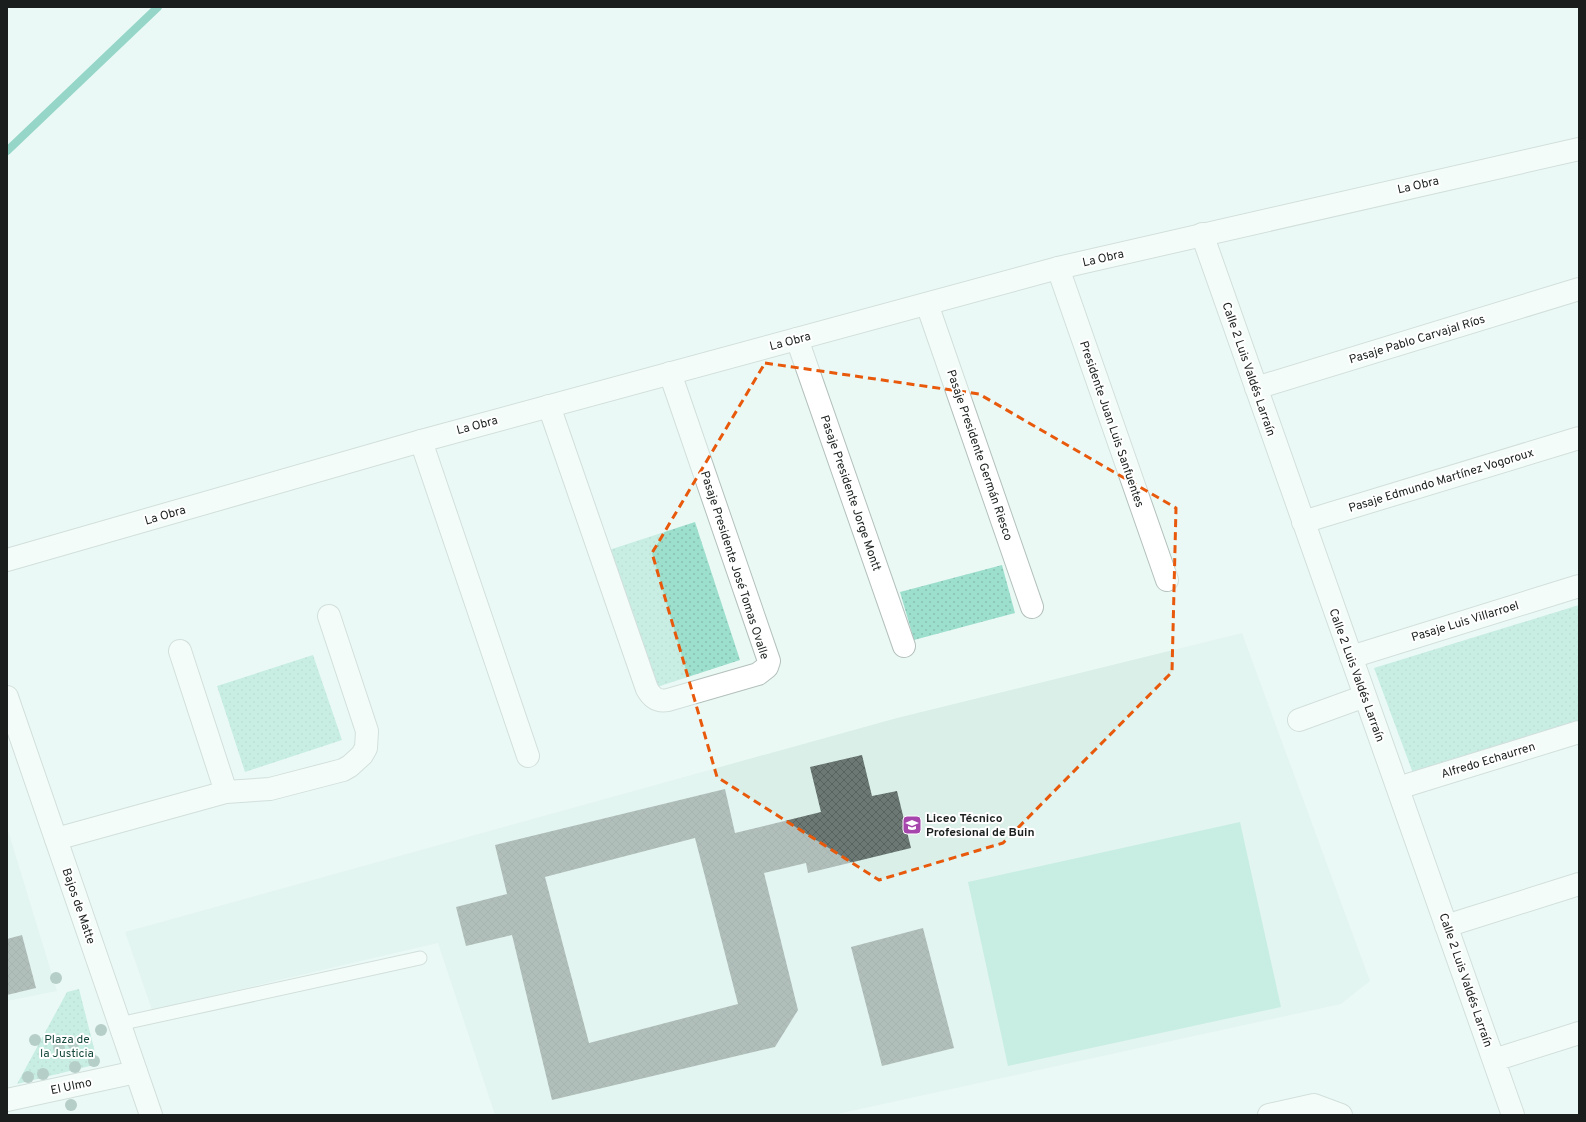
<svg xmlns="http://www.w3.org/2000/svg" width="1586" height="1122" viewBox="0 0 1586 1122" font-family="Overpass,sans-serif">
  <defs>
    <pattern id="green-dots" width="8" height="8" patternUnits="userSpaceOnUse"><rect width="8" height="8" fill="#9ddfcd"/><path d="M2 2h.1M6 6h.1" fill="none" stroke="#87bfb0" stroke-width="1.8" stroke-linecap="round"/></pattern>
    <pattern id="building-cross-hatch" width="8" height="8" patternUnits="userSpaceOnUse"><rect width="8" height="8" fill="#6c7874"/><path d="M0 0l8 8M0 8l8-8" fill="none" stroke="#58625f"/></pattern>
  </defs>
  <rect width="100%" height="100%" fill="#ebf9f5"/>
  <path fill="#d9efe8" d="M 1242,633 L 1370,981 L 1341,1004 L 833,1115 L 495,1115 L 438,943 L 152,1010 L 125,932 L 897,718 Z
    M 7,827 L 57,991 L 7,1001 Z"/>
  <path fill="url(#green-dots)" d="M 695,522 L 740,660 L 654,688 L 609,550 Z
    M 1002,565 L 1015,613 L 914,640 L 900,592 Z
    M 1579,605 L 1579,723 L 1414,776 L 1374,668 Z
    M 313,655 L 342,740 L 245,772 L 217,686 Z
    M 79,989 L 98,1064 L 17,1084 L 67,992 Z"/>
  <path fill="#9ddfcd" d="M 1240,822 L 1281,1007 L 1008,1066 L 968,882 Z"/>
  <g fill="none" stroke-linecap="round" stroke-linejoin="round">
    <path stroke="#2fac92" stroke-width="8" d="M 7,151 L 158,7"/>
  </g>
  <path fill="url(#building-cross-hatch)" fill-rule="evenodd" d="M 862,755 L 872,796 L 897,791 L 911,848 L 808,873 L 806,863 L 764,873 L 798,1010 L 775,1047 L 552,1100 L 512,935 L 466,946 L 456,907 L 507,894 L 495,845 L 725,789 L 735,833 L 821,812 L 810,767 ZM 695,838 L 738,1004 L 589,1043 L 545,877 Z
    M 923,928 L 954,1048 L 882,1066 L 851,947 Z
    M 22,935 L 36,988 L 7,995 L 7,939 Z"/>
  <g fill="none" stroke-linecap="round" stroke-linejoin="round">
    <g stroke="#b3c0bc" stroke-width="15">
      <path id="service" d="M 119,1024 L 420,958"/>
    </g>
    <g stroke="#b3c0bc" stroke-width="24">
      <path id="minor" d="M 1202,234 L 1513,1115
        M 1058,268 L 1167,580
        M 927,304 L 1032,607
        M 797,339 L 904,646
        M 1256,388 L 1579,289
        M 549,406 L 647,689 C 652,698 658,702 668,700 L 758,674 L 767,667 L 769,661 L 670,373
        M 421,441 L 528,756
        M 1303,522 L 1579,438
        M 180,651 L 226,792
        M 1351,657 L 1579,586
        M 1299,720 L 1365,696
        M 1398,788 L 1579,732
        M 56,839 L 226,792 L 270,789 L 343,770 L 350,766 L 362,755 L 366,748 L 367,731 L 329,616
        M 1446,926 L 1579,884
        M 1494,1060 L 1579,1033
        M 7,1100 L 136,1072
        M 1269,1115 L 1314,1105 L 1341,1115"/>
    </g>
    <g stroke="#b3c0bc" stroke-width="24">
      <path id="secondary" d="M 7,560 L 421,441 L 1058,268 L 1579,149
        M 7,697 L 151,1115"/>
    </g>
    <use href="#service" stroke="#fff" stroke-width="13"/>
    <use href="#minor" stroke="#fff" stroke-width="22"/>
    <use href="#secondary" stroke="#fff" stroke-width="22"/>
  </g>
  <g fill="#769990">
    <circle cx="56" cy="978" r="6"/>
    <circle cx="101" cy="1030" r="6"/>
    <circle cx="35" cy="1040" r="6"/>
    <circle cx="73" cy="1043" r="6"/>
    <circle cx="59" cy="1048" r="6"/>
    <circle cx="94" cy="1061" r="6"/>
    <circle cx="75" cy="1067" r="6"/>
    <circle cx="43" cy="1074" r="6"/>
    <circle cx="28" cy="1077" r="6"/>
    <circle cx="71" cy="1105" r="6"/>
  </g>
  <path d="M0 0H1586V1122H0ZM 765,363 L 979,394 L 1176,508 L 1172,672 L 1003,843 L 879,880 L 717,777 L 652,553 Z" fill="#ebf9f5" fill-opacity=".55" fill-rule="evenodd"/>
  <path fill="none" stroke="#e8590c" stroke-width="3" stroke-dasharray="8 5" stroke-linejoin="round" d="M 765,363 L 979,394 L 1176,508 L 1172,672 L 1003,843 L 879,880 L 717,777 L 652,553 Z"/>
  <defs>
    <g id="school-square" transform="scale(1)"><rect x="-9" y="-9" width="18" height="18" rx="4" fill="#a645ac" stroke="#fff"/><path d="M0-5L7-2L0 1L-7-2ZM-4 1L0 2.5L4 1V4Q0 6-4 4Z" fill="#fff"/></g>
  </defs>
  <g fill-rule="evenodd">
    <use href="#school-square" x="912" y="825"/>
  </g>
  <g text-anchor="middle" stroke-width="4" stroke-linejoin="round" paint-order="stroke">
    <g font-size="12" fill="#1a1f1e" stroke="#fff">
      <text transform="translate(1418 185) rotate(-13)" y="4">La Obra</text>
      <text transform="translate(1103 258) rotate(-13)" y="4">La Obra</text>
      <text transform="translate(1417 339) rotate(-17)" y="4">Pasaje Pablo Carvajal Ríos</text>
      <text transform="translate(790 341) rotate(-15)" y="4">La Obra</text>
      <text transform="translate(1249 369) rotate(71)" y="4">Calle 2 Luis Valdés Larraín</text>
      <text transform="translate(1112 424) rotate(71)" y="4">Presidente Juan Luis Sanfuentes</text>
      <text transform="translate(477 425) rotate(-15)" y="4">La Obra</text>
      <text transform="translate(980 455) rotate(71)" y="4">Pasaje Presidente Germán Riesco</text>
      <text transform="translate(1441 480) rotate(-17)" y="4">Pasaje Edmundo Martínez Vogoroux</text>
      <text transform="translate(851 493) rotate(71)" y="4">Pasaje Presidente Jorge Montt</text>
      <text transform="translate(165 515) rotate(-16)" y="4">La Obra</text>
      <text transform="translate(735 565) rotate(72)" y="4">Pasaje Presidente José Tomas Ovalle</text>
      <text transform="translate(1465 621) rotate(-17)" y="4">Pasaje Luis Villarroel</text>
      <text transform="translate(1357 675) rotate(70)" y="4">Calle 2 Luis Valdés Larraín</text>
      <text transform="translate(1488 760) rotate(-17)" y="4">Alfredo Echaurren</text>
      <text transform="translate(79 906) rotate(71)" y="4">Bajos de Matte</text>
      <text transform="translate(1466 980) rotate(71)" y="4">Calle 2 Luis Valdés Larraín</text>
      <text transform="translate(71 1086) rotate(-12)" y="4">El Ulmo</text>
    </g>
    <g font-size="12" font-weight="bold" fill="#1a1f1e" stroke="#fff" text-anchor="start">
      <text x="926" y="822">Liceo Técnico<tspan x="926" dy="14">Profesional de Buin</tspan></text>
    </g>
    <g font-size="12" fill="#174a3e" stroke="#fff">
      <text x="67" y="1043">Plaza de<tspan x="67" dy="14">la Justicia</tspan></text>
    </g>
  </g>
  <rect width="1586" height="1122" fill="none" stroke="#1a1f1e" stroke-width="16"/>
</svg>
